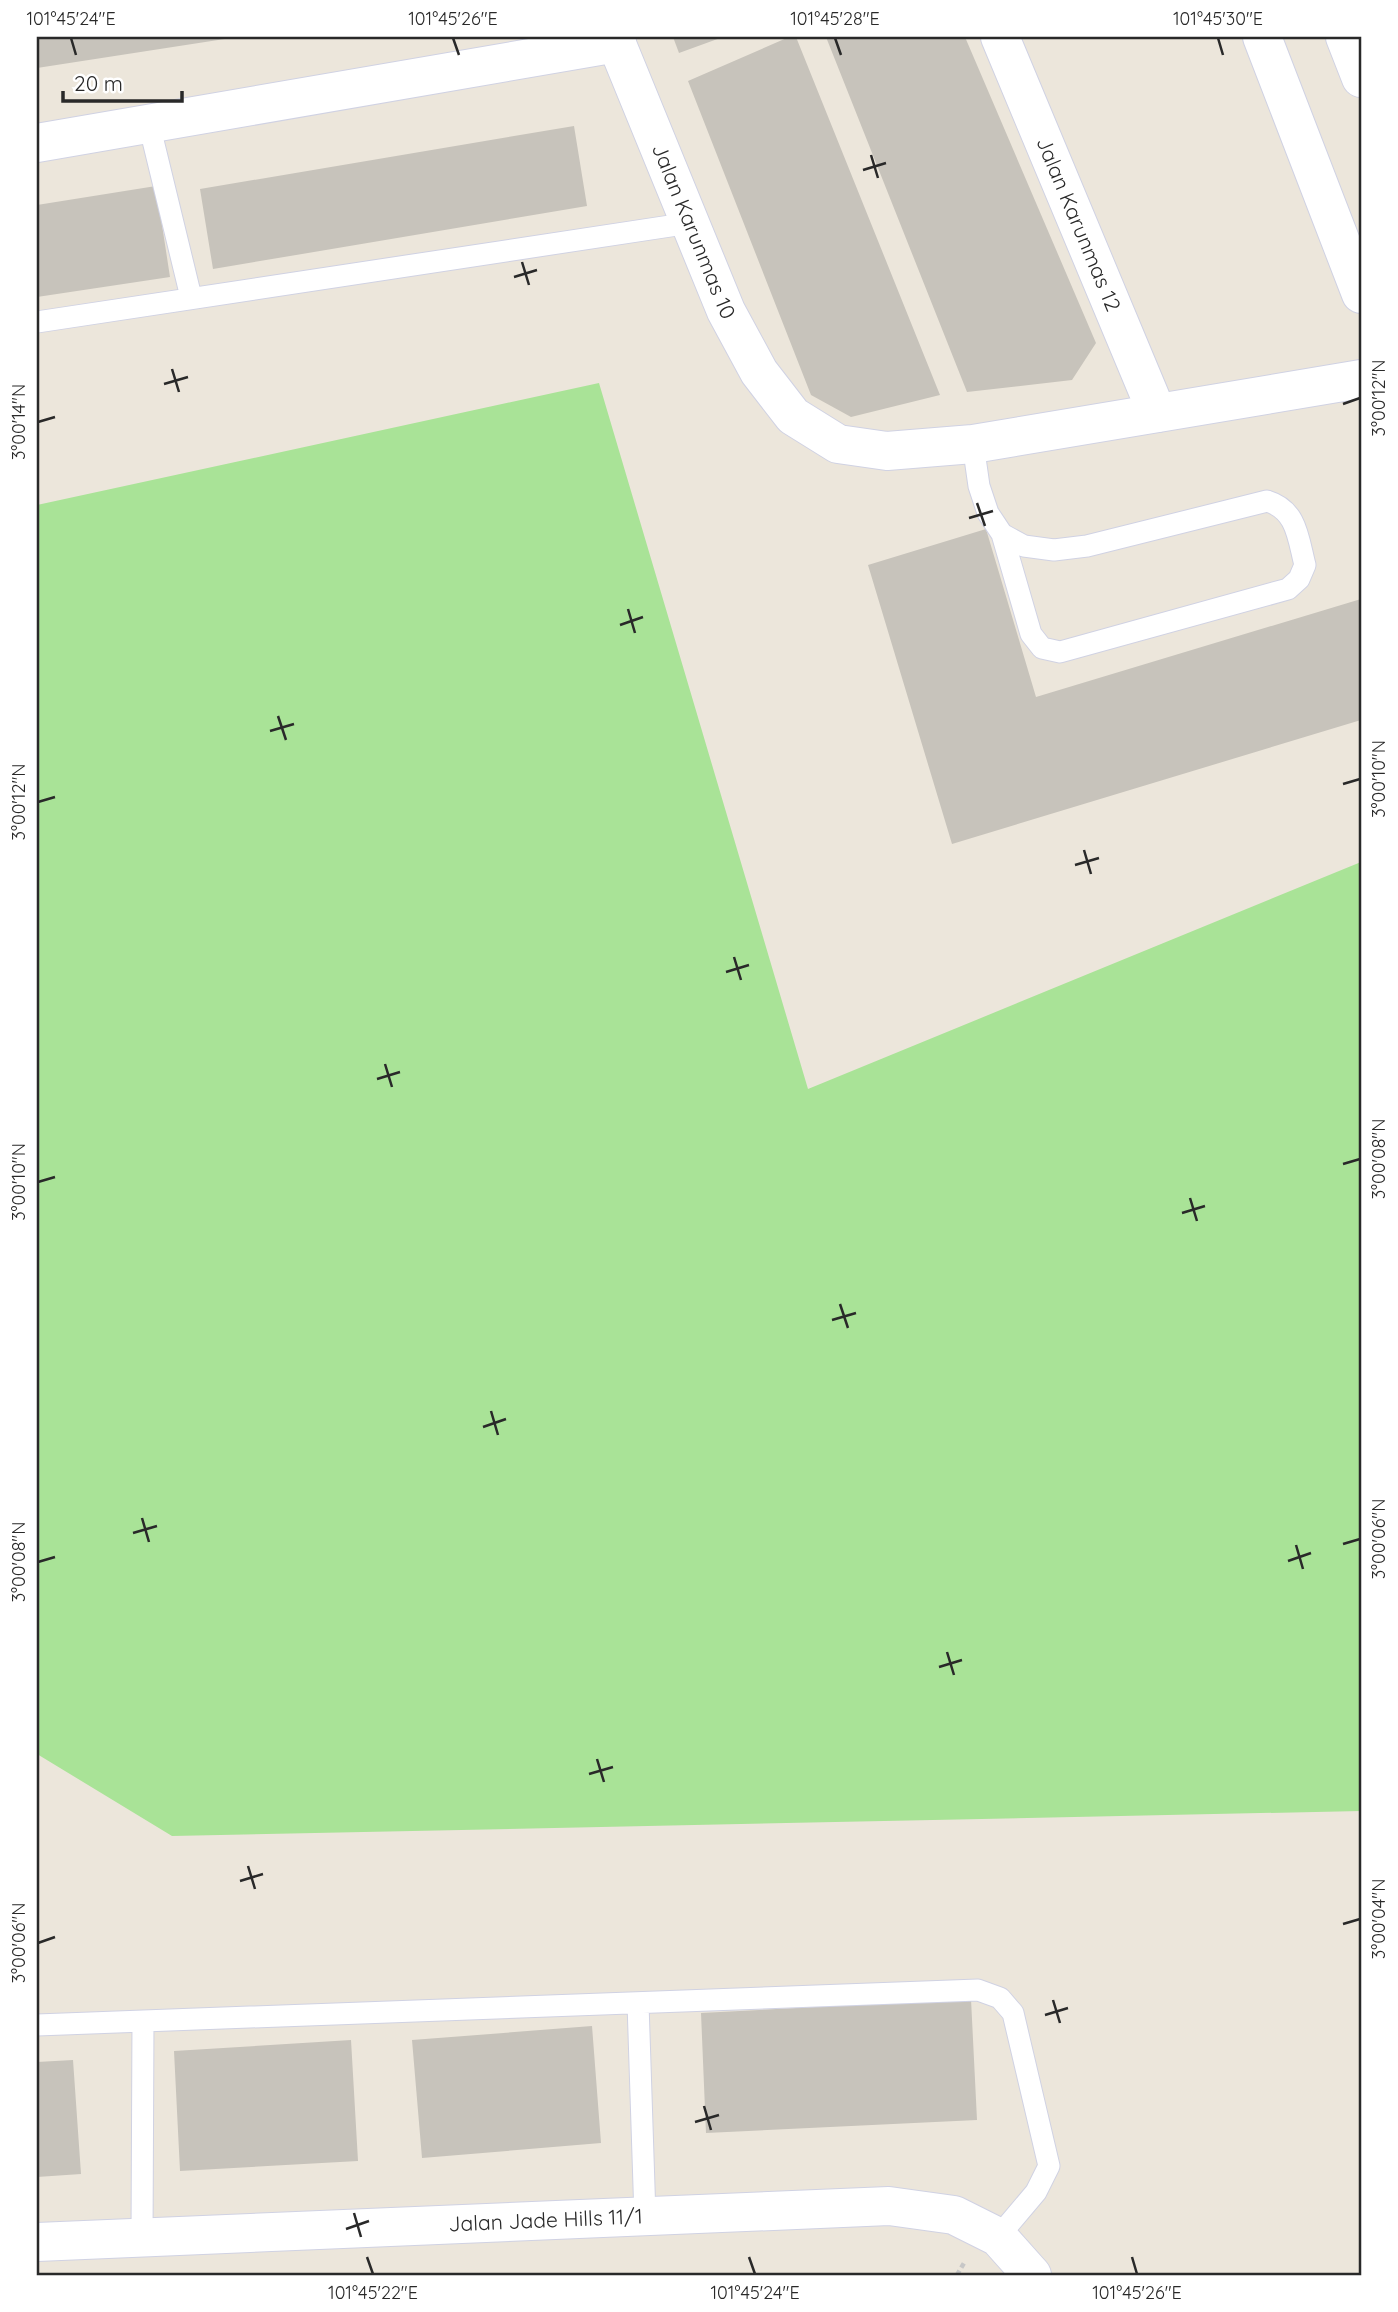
<svg xmlns="http://www.w3.org/2000/svg" width="1398" height="2312" viewBox="0 0 1398 2312" font-family="Quicksand,sans-serif">
  <rect width="100%" height="100%" fill="#ece6db"/>
  <path fill="#a9e397" d="M 599,383 L 808,1089 L 1361,862 L 1361,1811 L 172,1836 L 37,1754 L 37,505 Z"/>
  <path fill="#c7c3bb" d="M 37,37 L 231,37 L 231,38 L 37,68 Z
    M 673,37 L 723,37 L 679,53 Z
    M 789,37 L 796,37 L 940,395 L 851,417 L 811,395 L 688,81 Z
    M 826,37 L 965,37 L 1096,343 L 1072,380 L 967,392 Z
    M 574,126 L 587,206 L 213,269 L 200,189 Z
    M 156,186 L 170,277 L 37,297 L 37,205 Z
    M 986,529 L 1036,697 L 1361,599 L 1361,720 L 952,844 L 868,565 Z
    M 971,1999 L 977,2120 L 706,2133 L 701,2013 Z
    M 592,2026 L 601,2143 L 422,2158 L 412,2040 Z
    M 351,2040 L 358,2161 L 180,2171 L 174,2051 Z
    M 73,2060 L 81,2174 L 37,2177 L 37,2062 Z"/>
  <g fill="none" stroke-linecap="round" stroke-linejoin="round">
    <g stroke="#d0d2e3" stroke-width="23">
      <path id="service" d="M 149,124 L 191,297
        M 37,322 L 690,223
        M 973,444 L 979,486 L 988,513 L 1002,534 L 1024,546 L 1054,550 L 1087,546 L 1267,501 C 1297,510 1298,538 1305,565 L 1299,579 L 1288,589 L 1060,652 L 1042,648 L 1031,634 L 1002,534
        M 638,2003 L 645,2217
        M 37,2025 L 978,1990 L 1000,1998 L 1013,2013 L 1049,2166 L 1036,2192 L 998,2237
        M 142,2238 L 143,2021"/>
    </g>
    <g stroke="#d0d2e3" stroke-width="40">
      <g id="minor">
        <path id="s1" d="M 614,37 L 726,311 L 759,372 L 793,416 L 838,444 L 887,451 L 973,444 L 1361,379"/>
        <path id="s2" d="M 1000,37 L 1157,413"/>
        <path d="M 37,143 L 617,43"/>
        <path id="s3" d="M 37,2242 L 889,2206 L 954,2215 L 998,2237 L 1032,2275"/>
      </g>
    </g>
    <g stroke="#d0d2e3" stroke-width="40">
      <path id="tertiary" d="M 1262,37 L 1361,294
        M 1345,37 L 1361,78"/>
    </g>
    <path stroke="#c7c7c7" stroke-width="4.5" stroke-dasharray="5 3.5" stroke-linecap="butt" d="M 957,2275 L 964,2263"/>
    <use href="#service" stroke="#fff" stroke-width="21"/>
    <use href="#minor" stroke="#fff" stroke-width="38"/>
    <use href="#tertiary" stroke="#fff" stroke-width="38"/>
  </g>
  <path fill="none" stroke="#292929" stroke-width="2.5" d="M 71,38 L 76,55M 453,38 L 459,55M 835,38 L 841,55M 1218,38 L 1223,55M 871,155 L 878,178M 863,170 L 886,163M 522,262 L 529,285M 514,277 L 537,270M 172,369 L 179,392M 164,384 L 188,377M 1343,404 L 1360,398M 38,422 L 55,417M 977,503 L 985,526M 969,518 L 993,511M 628,609 L 635,633M 620,625 L 643,617M 278,716 L 286,740M 270,731 L 294,724M 1343,784 L 1360,779M 38,802 L 55,797M 1084,850 L 1091,874M 1075,865 L 1099,858M 734,957 L 741,980M 726,972 L 749,965M 385,1064 L 392,1087M 377,1079 L 400,1072M 1343,1164 L 1360,1159M 38,1182 L 55,1177M 1190,1198 L 1197,1221M 1182,1213 L 1205,1206M 840,1304 L 848,1328M 832,1320 L 856,1313M 491,1411 L 498,1435M 483,1427 L 506,1419M 142,1518 L 149,1542M 133,1533 L 157,1526M 1343,1544 L 1360,1539M 1296,1545 L 1303,1569M 1288,1561 L 1311,1553M 38,1562 L 55,1557M 947,1652 L 954,1675M 939,1667 L 962,1660M 597,1759 L 604,1782M 589,1774 L 613,1767M 248,1866 L 255,1889M 240,1881 L 263,1874M 1343,1924 L 1360,1919M 38,1943 L 55,1937M 1053,2000 L 1060,2023M 1045,2015 L 1068,2008M 704,2106 L 711,2130M 695,2122 L 719,2115M 354,2213 L 361,2237M 346,2229 L 369,2221M 367,2257 L 373,2274M 749,2257 L 755,2274M 1132,2257 L 1137,2274"/>
  <g text-anchor="middle" stroke-width="5" stroke-linejoin="round" paint-order="stroke">
    <g font-size="21" fill="#292929" stroke="#fff">
      <text dy="7" stroke="none"><textPath href="#s2" startOffset="203">Jalan Karunmas 12</textPath></text>
      <text dy="7" stroke="none"><textPath href="#s1" startOffset="210">Jalan Karunmas 10</textPath></text>
      <text dy="7" stroke="none"><textPath href="#s3" startOffset="509">Jalan Jade Hills 11/1</textPath></text>
    </g>
  </g>
  <rect width="1398" height="2312" fill="none" stroke="#ffffff" stroke-width="77"/>
  <path d="M63 91v10h119v-10" fill="none" stroke="#292929" stroke-width="3.5"/>
  <text x="74" y="91" font-size="21" fill="#292929" stroke="#ffffff" stroke-width="5" paint-order="stroke">20 m</text>
  <rect x="38" y="38" width="1322" height="2236" fill="none" stroke="#292929" stroke-width="2.5"/>
  <g font-size="18" text-anchor="middle" fill="#292929">
    <text x="71" y="25">101°45'24"E</text>
    <text x="453" y="25">101°45'26"E</text>
    <text x="835" y="25">101°45'28"E</text>
    <text x="1218" y="25">101°45'30"E</text>
    <text transform="translate(1379 398) rotate(-90)" y="6">3°00'12"N</text>
    <text transform="translate(19 422) rotate(-90)" y="6">3°00'14"N</text>
    <text transform="translate(1379 779) rotate(-90)" y="6">3°00'10"N</text>
    <text transform="translate(19 802) rotate(-90)" y="6">3°00'12"N</text>
    <text transform="translate(1379 1159) rotate(-90)" y="6">3°00'08"N</text>
    <text transform="translate(19 1182) rotate(-90)" y="6">3°00'10"N</text>
    <text transform="translate(1379 1539) rotate(-90)" y="6">3°00'06"N</text>
    <text transform="translate(19 1562) rotate(-90)" y="6">3°00'08"N</text>
    <text transform="translate(1379 1919) rotate(-90)" y="6">3°00'04"N</text>
    <text transform="translate(19 1943) rotate(-90)" y="6">3°00'06"N</text>
    <text x="373" y="2299">101°45'22"E</text>
    <text x="755" y="2299">101°45'24"E</text>
    <text x="1137" y="2299">101°45'26"E</text>
  </g>
</svg>
